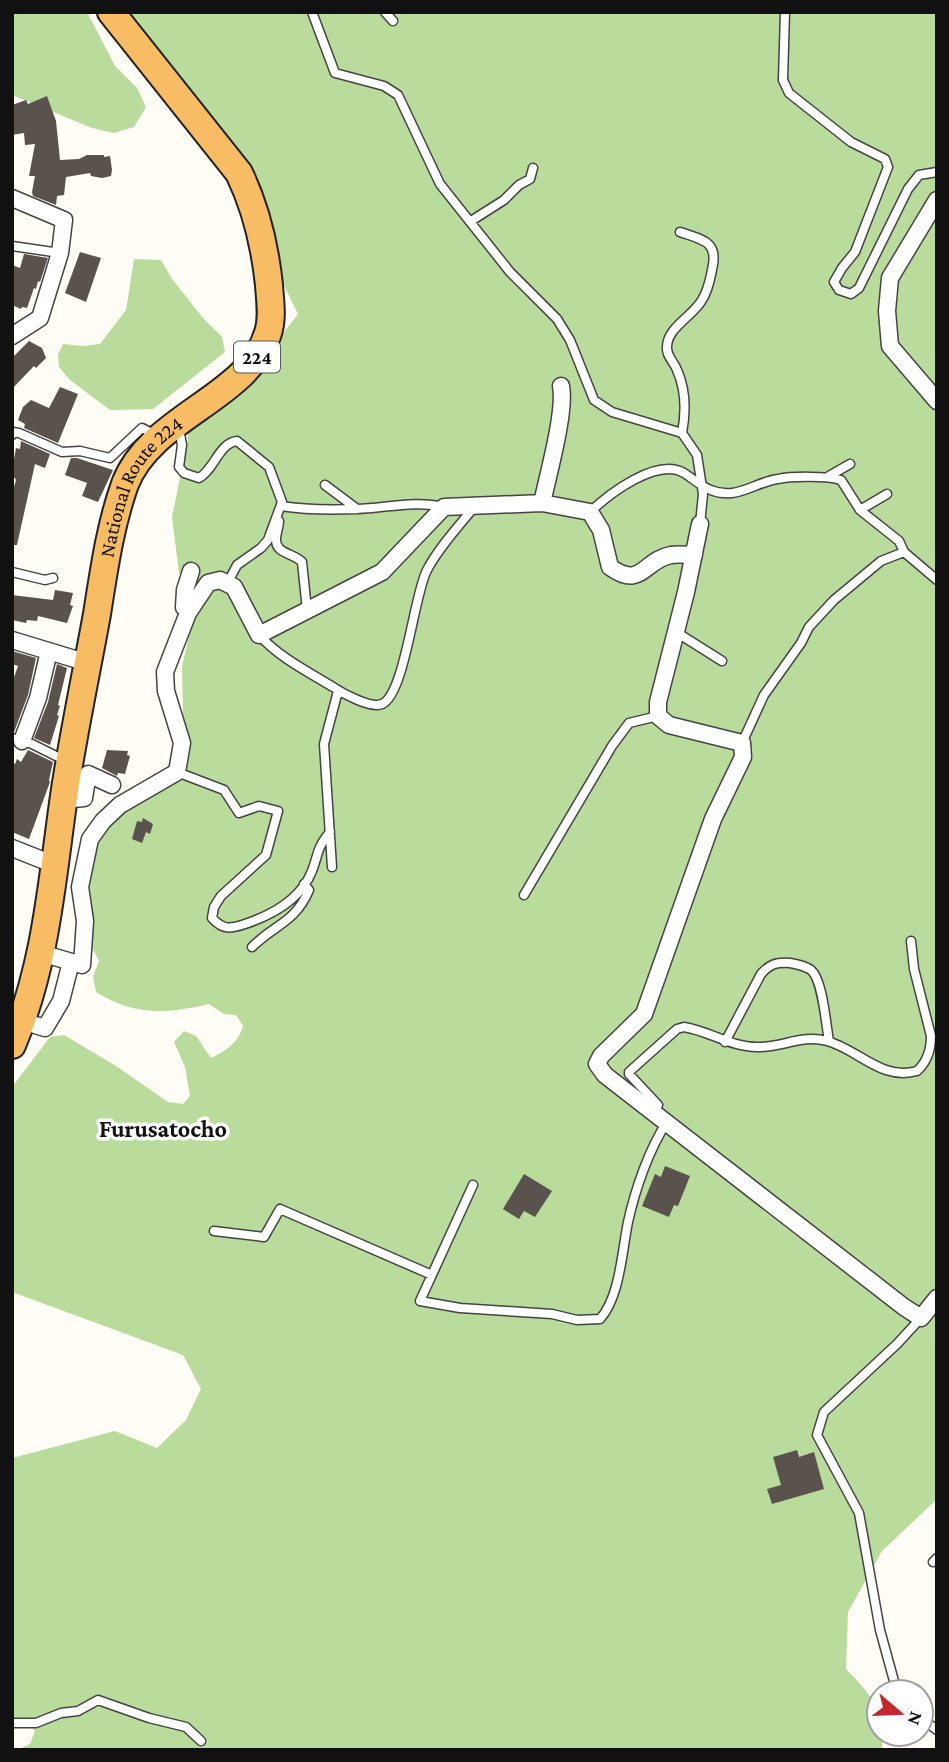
<svg xmlns="http://www.w3.org/2000/svg" width="949" height="1762" viewBox="0 0 949 1762" font-family="'Crimson Pro',serif">
  <rect width="100%" height="100%" fill="#fffdf5"/>
  <path fill="#b9dc9c" d="M 12,12 L 87,12 L 115,66 L 137,88 L 146,107 L 134,127 L 114,133 L 92,128 L 12,95 Z
    M 126,12 L 937,12 L 937,1499 L 882,1551 L 848,1612 L 846,1669 C 867,1691 879,1701 879,1734 L 882,1734 L 882,1750 L 17,1750 L 30,1744 L 35,1731 L 26,1720 L 12,1719 L 12,1458 L 115,1431 L 157,1448 L 186,1420 L 201,1389 L 183,1355 L 12,1292 L 12,1087 L 50,1037 L 64,1035 L 116,1066 L 168,1102 L 183,1104 L 190,1096 L 185,1067 L 174,1042 L 184,1031 L 196,1036 L 211,1058 C 226,1051 239,1042 243,1026 L 236,1015 L 224,1014 L 209,1004 C 167,1014 134,1016 96,992 L 93,976 L 99,961 L 91,946 L 84,883 L 101,832 L 113,816 L 173,780 L 188,740 L 183,716 L 182,666 L 193,620 L 205,602 L 179,573 L 172,517 L 188,439 L 188,430 L 256,372 L 272,370 L 281,364 L 281,360 L 274,350 L 278,340 L 298,314 L 278,273 L 261,196 Z
    M 134,259 L 161,260 L 172,279 L 203,318 L 222,337 L 225,352 L 153,409 L 110,410 L 70,380 L 59,367 L 58,355 L 63,344 L 83,346 L 100,344 L 126,310 Z"/>
  <path fill="#5a524d" d="M 47,96 L 56,121 L 60,160 L 79,159 L 87,155 L 104,155 L 104,157 L 110,156 L 112,170 L 111,176 L 102,178 L 91,176 L 90,173 L 66,177 L 64,195 L 57,196 L 56,205 L 33,196 L 32,192 L 35,176 L 29,176 L 35,144 L 25,145 L 24,133 L 12,135 L 12,105 L 26,100 L 28,104 Z
    M 80,252 L 101,258 L 86,302 L 65,293 Z
    M 24,254 L 48,258 L 40,282 L 38,281 L 36,289 L 34,288 L 27,308 L 22,307 L 21,309 L 12,305 L 12,265 L 20,268 Z
    M 29,341 L 42,348 L 46,358 L 36,368 L 34,366 L 12,389 L 12,358 Z
    M 60,387 L 78,394 L 58,443 L 24,428 L 25,424 L 18,420 L 23,407 L 31,400 L 49,408 Z
    M 21,441 L 50,454 L 45,468 L 35,464 L 17,545 L 12,545 L 12,494 L 16,480 L 12,474 L 12,459 L 14,459 L 16,448 L 20,449 Z
    M 71,458 L 77,458 L 113,470 L 98,502 L 82,496 L 87,483 L 65,475 Z
    M 55,590 L 73,593 L 70,605 L 73,606 L 67,623 L 38,616 L 37,621 L 27,620 L 26,623 L 12,620 L 12,595 L 53,600 Z
    M 12,651 L 36,658 L 28,695 L 14,732 L 12,732 L 12,683 L 18,666 L 12,664 Z
    M 57,664 L 67,668 L 58,705 L 60,706 L 57,715 L 59,716 L 50,745 L 34,738 L 48,702 Z
    M 28,750 L 53,762 L 49,780 L 50,782 L 29,839 L 12,832 L 12,764 L 15,764 L 17,759 L 21,762 Z
    M 107,750 L 128,751 L 127,755 L 130,756 L 125,774 L 118,773 L 117,776 L 102,768 Z
    M 143,818 L 153,824 L 150,834 L 146,832 L 142,843 L 132,839 L 137,821 L 142,822 Z
    M 665,1166 L 690,1176 L 678,1206 L 674,1205 L 669,1217 L 642,1206 L 655,1174 L 661,1177 Z
    M 524,1174 L 552,1191 L 535,1217 L 524,1211 L 519,1219 L 503,1209 Z
    M 797,1450 L 799,1457 L 814,1452 L 824,1489 L 772,1504 L 767,1489 L 781,1485 L 773,1457 Z"/>
  <g fill="none" stroke-linecap="round" stroke-linejoin="round">
    <g stroke="#444" stroke-width="11">
      <path id="service" d="M 312,12 L 335,73 L 384,86 L 398,95 L 440,184 L 510,272 L 557,319 L 570,340 L 594,400 L 612,412 L 682,433 L 697,455 L 703,494 L 700,524
        M 385,12 L 393,21
        M 785,12 L 783,80 L 789,93 L 851,142 L 885,159 L 888,167 L 855,252 L 842,268 L 834,282 L 839,290 L 851,294 L 859,288 L 908,189 L 919,175 L 937,172
        M 471,221 L 504,200 L 519,185 L 530,179 L 533,168
        M 680,232 C 703,240 719,241 712,270 C 710,280 708,291 702,300 C 693,316 668,327 667,346 C 666,357 674,361 677,370 C 686,390 686,412 682,433
        M 12,246 L 60,253
        M 179,428 L 182,445 L 179,467 L 184,473 L 199,478 C 214,470 219,443 237,441 L 269,467 L 282,502 L 268,540 L 261,548 L 237,565 L 227,584
        M 12,435 L 13,432 L 19,433 L 62,452 L 80,451 L 110,458 L 142,428 L 156,435
        M 829,476 L 850,464
        M 325,485 L 357,509
        M 281,506 C 306,510 331,510 357,509 C 386,508 416,500 444,507
        M 860,510 L 887,494
        M 590,512 C 609,494 657,457 684,473 C 701,484 710,495 732,493 C 748,491 762,481 778,479 C 791,476 829,476 841,480 L 860,510 L 899,541 L 904,552
        M 279,521 C 279,527 276,533 276,539 C 275,554 294,553 302,562 L 307,610
        M 12,572 L 45,580 L 53,578
        M 676,632 L 722,661
        M 259,635 C 280,658 307,671 333,687 C 342,693 371,709 382,704 C 405,694 414,594 427,570 C 439,547 459,526 475,506
        M 12,738 L 32,744 L 64,760
        M 742,743 L 764,695 L 801,643 L 809,627 L 834,600 L 881,561 L 904,552 L 937,580
        M 177,772 L 224,790 L 239,813 L 259,806 L 278,811 L 266,855 L 221,896 L 214,907 L 212,918 C 223,930 230,929 245,924 C 272,915 301,899 312,871 C 319,853 316,849 330,832
        M 332,867 L 324,744 L 338,691
        M 524,895 L 612,746 L 629,723 L 658,716
        M 252,947 C 275,924 295,923 309,890 L 304,884
        M 725,1042 L 761,974 C 770,964 776,962 790,963 C 796,964 807,967 811,970 C 823,980 826,1026 829,1041
        M 654,1113 L 658,1105 L 629,1074 L 629,1072 L 677,1029 L 684,1027 C 709,1031 731,1047 757,1047 C 781,1048 802,1034 827,1041 C 858,1049 881,1081 917,1071 C 927,1062 931,1049 931,1036 L 914,969 L 911,941
        M 473,1185 L 420,1301 L 460,1308 L 552,1314 L 577,1320 L 600,1319 C 620,1297 622,1251 628,1222 C 635,1190 649,1149 667,1122
        M 214,1231 L 264,1237 L 280,1209 L 432,1275
        M 933,1562 L 937,1558
        M 897,1692 L 880,1630 L 859,1513 L 817,1435 L 824,1412 L 897,1344 L 921,1318
        M 921,1718 L 937,1730
        M 12,1723 L 36,1723 L 61,1713 L 78,1711 L 98,1700 L 149,1718 L 186,1727 L 201,1741"/>
    </g>
    <g stroke="#444" stroke-width="19">
      <path id="minor" d="M 12,198 L 64,220 L 60,253 L 40,318 L 12,336
        M 937,200 L 890,278 L 887,311 L 890,346 L 937,401
        M 542,503 C 548,475 566,411 561,386
        M 700,524 L 686,592 L 658,702 L 658,716 L 669,725 L 742,743 L 743,757 L 713,819 L 644,1014 L 601,1056 L 597,1064 L 605,1075 L 904,1307 L 921,1318 L 937,1298
        M 189,610 L 184,607 L 185,590 L 191,571
        M 12,640 L 88,663
        M 22,741 L 38,698 L 49,651
        M 63,800 L 84,798 L 88,774 L 112,785
        M 12,848 L 55,865
        M 41,953 L 82,965 L 85,921 L 80,887 L 90,839 L 103,821 L 120,805 L 177,772 L 182,743 L 166,691 L 165,672 L 188,613 L 208,583 L 220,580 L 234,587 L 259,635 L 382,572 L 444,507 L 542,503 L 590,512 L 601,530 L 610,567 C 642,590 643,560 671,555 C 678,554 687,555 694,555
        M 22,1021 L 45,1028 L 61,1001 L 71,962"/>
    </g>
    <g stroke="#222" stroke-width="30">
      <g id="trunk">
        <path id="s1" d="M 12,1045 C 46,966 52,880 64,796 C 73,735 86,675 97,614 C 104,570 110,526 125,484 C 151,416 249,398 268,333 C 273,318 270,301 269,285 C 265,247 256,208 239,173 L 111,12"/>
      </g>
    </g>
    <use href="#service" stroke="#fff" stroke-width="8"/>
    <use href="#minor" stroke="#fff" stroke-width="16"/>
    <use href="#trunk" stroke="#f7bc64" stroke-width="26"/>
  </g>
  <g text-anchor="middle" stroke-width="7" stroke-linejoin="round" paint-order="stroke">
    <rect fill="#fff" stroke="#585858" stroke-width="2" x="234" y="341.5" width="46" height="31" rx="5"/>
    <g font-size="19" font-weight="bold" fill="#111">
      <text x="257" y="364">224</text>
    </g>
    <g font-size="21" fill="#111" stroke="#fff">
      <text dy="7" stroke="none"><textPath href="#s1" startOffset="578">National Route 224</textPath></text>
    </g>
    <g font-size="24" font-weight="bold" fill="#111" stroke="#fff">
      <text x="163" y="1137">Furusatocho</text>
    </g>
  </g>
  <rect width="949" height="1762" fill="none" stroke="#111111" stroke-width="28"/>
  <g transform="translate(900 1713) rotate(109)"><circle r="33" fill="#ffffff" stroke="#a0a0a0" stroke-width="2"/>
  <path d="M0-5L12 26L0 18L-12 26Z" fill="#c4262e"/>
  <text y="-10" font-size="19" font-weight="bold" text-anchor="middle" fill="#111111">N</text>
  </g>
</svg>
